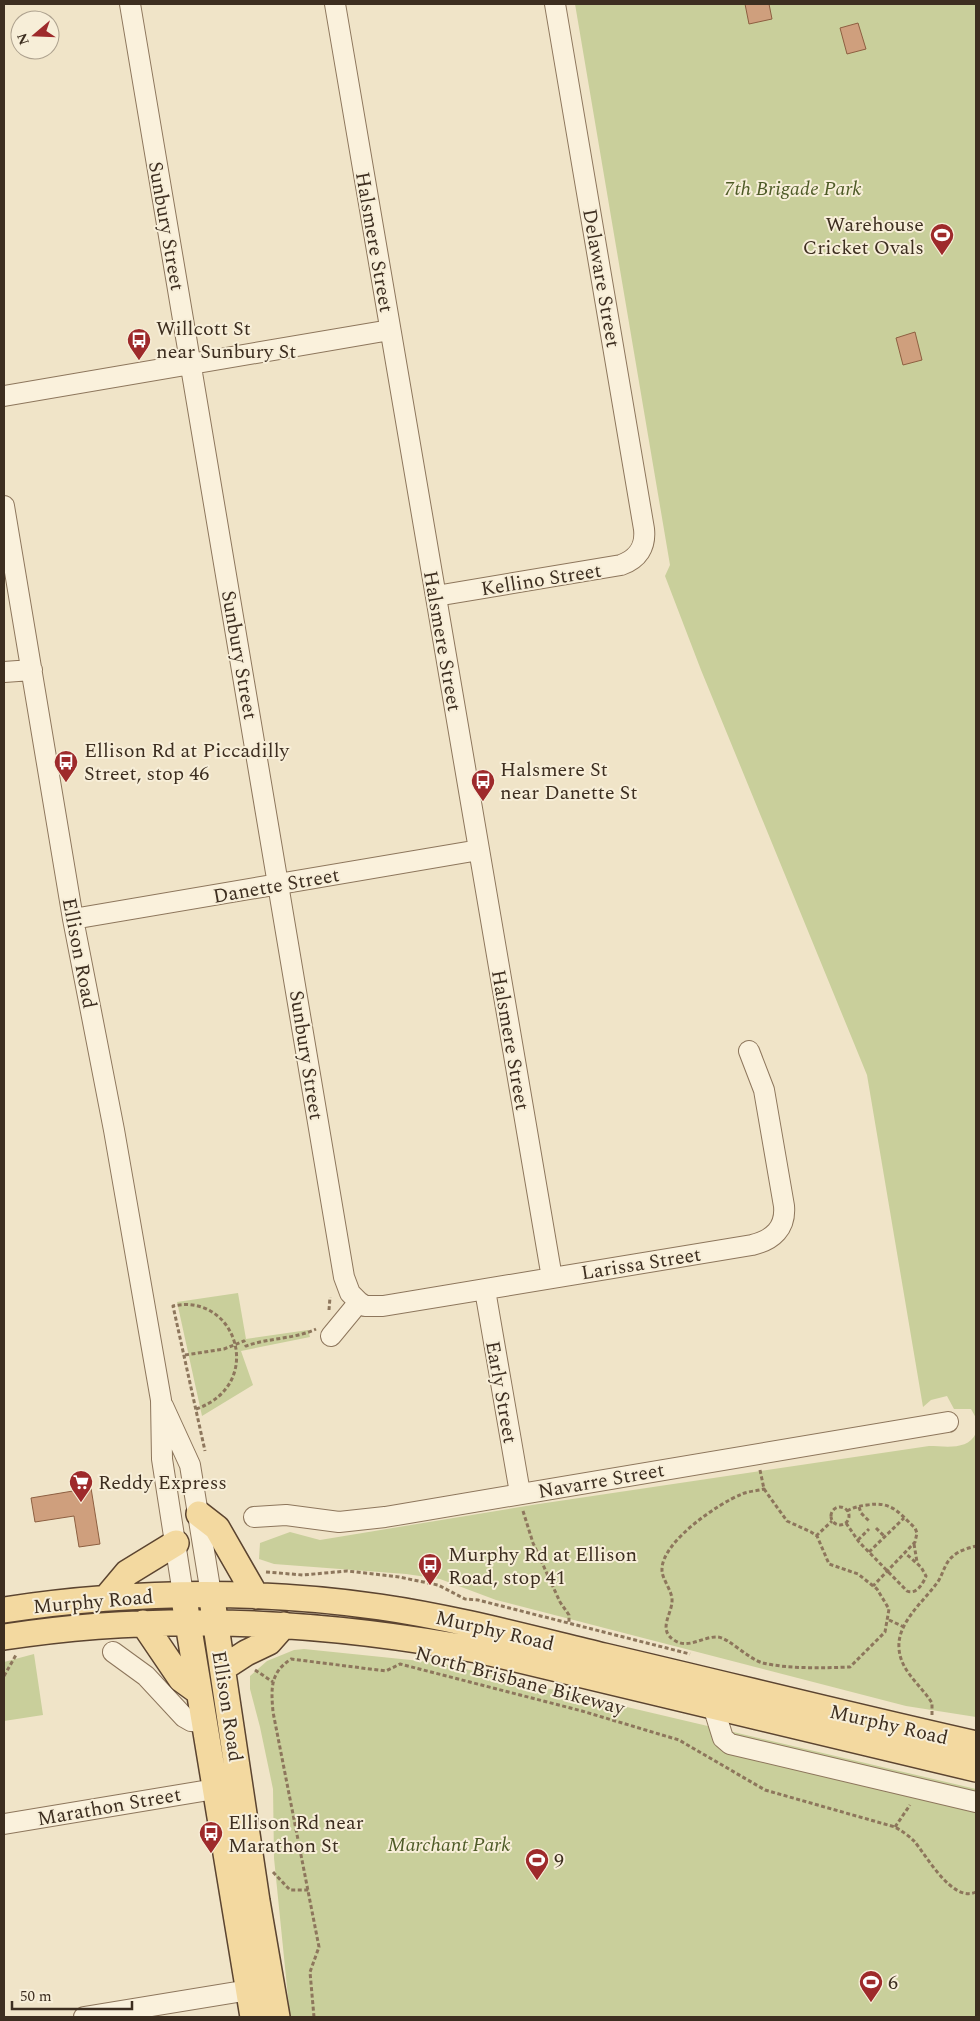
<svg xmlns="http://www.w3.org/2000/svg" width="980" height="2021" viewBox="0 0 980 2021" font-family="Spectral,serif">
  <rect width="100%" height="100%" fill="#f0e4c8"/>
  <path fill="#c9cf9b" d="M 575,4 L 976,4 L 976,1418 L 971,1409 L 954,1409 L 947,1396 L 931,1400 L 923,1407 L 867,1075 L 701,670 L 665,576 L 670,565 Z
    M 238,1293 L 246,1339 L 308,1330 L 310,1337 L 241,1351 L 253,1385 L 202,1416 L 177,1302 Z
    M 976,1433 L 976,1717 L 906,1706 L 496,1600 L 440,1579 L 406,1574 L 274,1564 L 259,1559 L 260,1543 L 290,1532 L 320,1540 L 532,1505 L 929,1446 C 945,1446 968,1451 976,1433 Z
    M 304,1649 L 440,1663 L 976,1789 L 976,2017 L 290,2017 L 274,1858 L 273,1789 L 260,1727 L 250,1689 L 250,1676 L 267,1661 L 294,1650 Z
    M 34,1654 L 43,1715 L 4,1721 L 4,1662 Z"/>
  <path fill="#cf9f7d" stroke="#8d5f41" d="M 745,4 L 769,4 L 772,19 L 749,24 Z
    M 858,23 L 866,49 L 847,54 L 840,28 Z
    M 915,332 L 922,360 L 903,365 L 896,338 Z
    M 91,1488 L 100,1544 L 79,1547 L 74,1516 L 35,1522 L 31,1498 Z"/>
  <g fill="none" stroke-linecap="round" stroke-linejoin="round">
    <g stroke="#8d765c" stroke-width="22">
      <path id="minor" d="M 130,4 L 344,1277 L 350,1293 L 359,1302
        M 335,4 L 552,1278
        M 4,396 L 390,330
        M 4,506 L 73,919 L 114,1130 L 161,1400 L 162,1459 L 183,1594
        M 436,596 L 621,565 C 638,559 646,547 644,529 L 555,4
        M 4,672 L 32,670
        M 73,919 L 479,850
        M 485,1290 L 520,1493
        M 331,1336 L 359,1302 L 365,1306 L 383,1306 L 752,1245 C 773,1240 786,1228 784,1206 L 764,1090 L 749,1051
        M 163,1406 L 190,1465 L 211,1594
        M 254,1517 L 286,1515 L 339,1522 L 385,1517 L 948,1422
        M 113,1652 L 146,1676 L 184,1717 L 191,1721 L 204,1722
        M 713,1706 L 723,1738 L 730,1744 L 976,1802
        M 4,1824 L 215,1789
        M 84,2017 L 262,1988"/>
    </g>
    <g stroke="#5b4430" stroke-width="28">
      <path id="major" d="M 199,1514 L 217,1528 L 256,1596
        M 106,1598 L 127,1573 L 176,1543
        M 185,1605 L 253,2017
        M 213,1606 L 257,1901 L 277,2017
        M 4,1610 C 129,1591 255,1589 380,1607 C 456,1618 529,1638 604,1656 C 728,1685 852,1716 976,1744
        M 143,1623 L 181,1679 L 199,1692
        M 4,1637 C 164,1612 323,1621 482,1651 L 976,1769
        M 223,1668 L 246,1653 L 269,1642 L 284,1625"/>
    </g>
    <path stroke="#8d765c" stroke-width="3" stroke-dasharray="4 2.5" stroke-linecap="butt" d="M 329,1310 L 330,1297
      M 185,1355 L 224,1349 L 244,1341 L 246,1346 C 268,1338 295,1339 316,1329
      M 196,1409 C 266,1385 237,1292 173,1306 L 205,1451
      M 760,1470 L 764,1489
      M 764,1489 L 787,1521 L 811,1532 L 817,1536 L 829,1564 L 858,1574 L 877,1589 L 889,1609 L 885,1632 L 850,1667 C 824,1668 788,1669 763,1663 C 748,1659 729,1638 718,1637 C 703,1636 688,1650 674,1640 C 658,1630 671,1615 672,1602 C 673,1591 662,1580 662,1570 C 661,1542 719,1503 742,1494 C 749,1491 757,1491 764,1489 Z
      M831 1516a9 9 0 1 1 18 0a9 9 0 1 1-18 0Z
      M 859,1507 L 861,1513 L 869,1521
      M 523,1511 L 533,1543 L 560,1602 L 569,1615 L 569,1622
      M 847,1511 C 854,1507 860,1506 867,1505 C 892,1501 898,1512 915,1528 L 917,1533 L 915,1542 L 873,1586
      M 846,1523 L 859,1542 L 907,1591 C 916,1595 923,1584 926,1576 L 921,1567 L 905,1553
      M 876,1528 L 884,1536
      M 816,1536 L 832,1521
      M 858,1540 L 869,1529
      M 914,1544 L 917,1562
      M 869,1552 L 904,1518
      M 266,1572 L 303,1575 L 347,1571 L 399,1577 L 438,1585 L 465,1599 L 478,1600 L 690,1654
      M 889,1620 L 904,1627
      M 255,1670 L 273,1682
      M 4,1676 L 16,1655
      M 932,1715 L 932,1703 C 921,1685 900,1671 899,1648 C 897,1623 923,1602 937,1583 C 943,1575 944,1564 952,1557 C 958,1551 968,1548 976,1546
      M 895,1827 L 910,1805
      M 273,1872 L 290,1890 L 309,1890
      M 314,2017 L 310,1972 L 319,1947 L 273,1712 C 271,1688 270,1673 291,1659 L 386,1671 L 400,1664 L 582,1711 L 679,1740 L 765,1790 L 895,1827 C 902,1831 909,1836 914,1841 C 927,1856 952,1903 976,1892"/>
    <use href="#minor" stroke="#faf1dc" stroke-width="20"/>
    <use href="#major" stroke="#f3d9a0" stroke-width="25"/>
  </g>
  <defs>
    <g id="stadium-pin" transform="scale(1.25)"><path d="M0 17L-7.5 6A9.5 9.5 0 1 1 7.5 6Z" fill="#9e2a2b" stroke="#f7eed8"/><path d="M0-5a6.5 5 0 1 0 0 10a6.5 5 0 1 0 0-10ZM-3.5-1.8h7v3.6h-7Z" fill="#fff"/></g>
    <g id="bus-pin" transform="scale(1.25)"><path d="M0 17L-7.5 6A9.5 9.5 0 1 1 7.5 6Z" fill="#9e2a2b" stroke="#f7eed8"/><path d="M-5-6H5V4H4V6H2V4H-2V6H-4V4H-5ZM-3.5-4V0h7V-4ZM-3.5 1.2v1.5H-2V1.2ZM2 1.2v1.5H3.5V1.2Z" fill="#fff"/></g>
    <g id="supermarket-pin" transform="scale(1.25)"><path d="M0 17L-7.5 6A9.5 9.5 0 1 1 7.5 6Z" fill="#9e2a2b" stroke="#f7eed8"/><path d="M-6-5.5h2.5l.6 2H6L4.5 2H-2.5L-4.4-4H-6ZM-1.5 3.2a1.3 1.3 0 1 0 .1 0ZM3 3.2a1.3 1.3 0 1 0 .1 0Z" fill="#fff"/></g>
  </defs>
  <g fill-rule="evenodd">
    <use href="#stadium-pin" x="942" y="235"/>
    <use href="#bus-pin" x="139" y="340"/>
    <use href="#bus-pin" x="66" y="762"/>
    <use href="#bus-pin" x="483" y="781"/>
    <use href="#supermarket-pin" x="81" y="1482"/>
    <use href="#bus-pin" x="430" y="1565"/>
    <use href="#bus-pin" x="211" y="1833"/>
    <use href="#stadium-pin" x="537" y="1860"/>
    <use href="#stadium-pin" x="871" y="1982"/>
  </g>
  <g text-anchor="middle" stroke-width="4" stroke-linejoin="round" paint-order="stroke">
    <g font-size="20" font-style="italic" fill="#4d5a26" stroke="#f7eed8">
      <text x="793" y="195">7th Brigade Park</text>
      <text x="449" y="1851">Marchant Park</text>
    </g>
    <g font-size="20" fill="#3d2e20" stroke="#f7eed8" text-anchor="start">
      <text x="924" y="231" text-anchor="end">Warehouse<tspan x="924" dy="23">Cricket Ovals</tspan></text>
      <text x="156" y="335">Willcott St<tspan x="156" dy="23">near Sunbury St</tspan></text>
      <text x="84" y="757">Ellison Rd at Piccadilly<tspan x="84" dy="23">Street, stop 46</tspan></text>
      <text x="500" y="776">Halsmere St<tspan x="500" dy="23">near Danette St</tspan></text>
      <text x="98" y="1489">Reddy Express</text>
      <text x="448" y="1561">Murphy Rd at Ellison<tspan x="448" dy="23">Road, stop 41</tspan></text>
      <text x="228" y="1829">Ellison Rd near<tspan x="228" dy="23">Marathon St</tspan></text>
      <text x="554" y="1867">9</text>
      <text x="888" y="1989">6</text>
    </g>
    <g font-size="20" fill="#3d2e20" stroke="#f7eed8">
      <text transform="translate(167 226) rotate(80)" y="7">Sunbury Street</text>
      <text transform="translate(375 242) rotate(80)" y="7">Halsmere Street</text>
      <text transform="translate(602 278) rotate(80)" y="7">Delaware Street</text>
      <text transform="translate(541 579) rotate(-9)" y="7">Kellino Street</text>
      <text transform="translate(443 641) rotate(80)" y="7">Halsmere Street</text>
      <text transform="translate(240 655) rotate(80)" y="7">Sunbury Street</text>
      <text transform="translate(276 885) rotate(-10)" y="7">Danette Street</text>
      <text transform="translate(80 953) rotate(79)" y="7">Ellison Road</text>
      <text transform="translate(511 1040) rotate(80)" y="7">Halsmere Street</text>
      <text transform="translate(307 1055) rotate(81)" y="7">Sunbury Street</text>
      <text transform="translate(641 1263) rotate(-9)" y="7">Larissa Street</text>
      <text transform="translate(502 1392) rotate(80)" y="7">Early Street</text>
      <text transform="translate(601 1480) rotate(-10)" y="7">Navarre Street</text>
      <text transform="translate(93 1601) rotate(-5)" y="7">Murphy Road</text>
      <text transform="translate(495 1630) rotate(13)" y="7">Murphy Road</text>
      <text transform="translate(520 1680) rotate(15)" y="7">North Brisbane Bikeway</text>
      <text transform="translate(228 1706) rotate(81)" y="7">Ellison Road</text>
      <text transform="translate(889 1724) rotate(13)" y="7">Murphy Road</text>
      <text transform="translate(109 1806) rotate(-10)" y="7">Marathon Street</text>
    </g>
  </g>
  <rect width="980" height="2021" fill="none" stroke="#3d2e20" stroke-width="10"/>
  <g transform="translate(35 35) rotate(251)"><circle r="24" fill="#f7eed8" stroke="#ada18e"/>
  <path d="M0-4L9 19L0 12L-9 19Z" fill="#9e2a2b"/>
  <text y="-8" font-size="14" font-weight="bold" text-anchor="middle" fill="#3d2e20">N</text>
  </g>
  <path d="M12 2001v8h120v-8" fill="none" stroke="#3d2e20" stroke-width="2.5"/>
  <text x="20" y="2001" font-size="15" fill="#3d2e20" stroke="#f7eed8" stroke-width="4" paint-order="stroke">50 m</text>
</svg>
